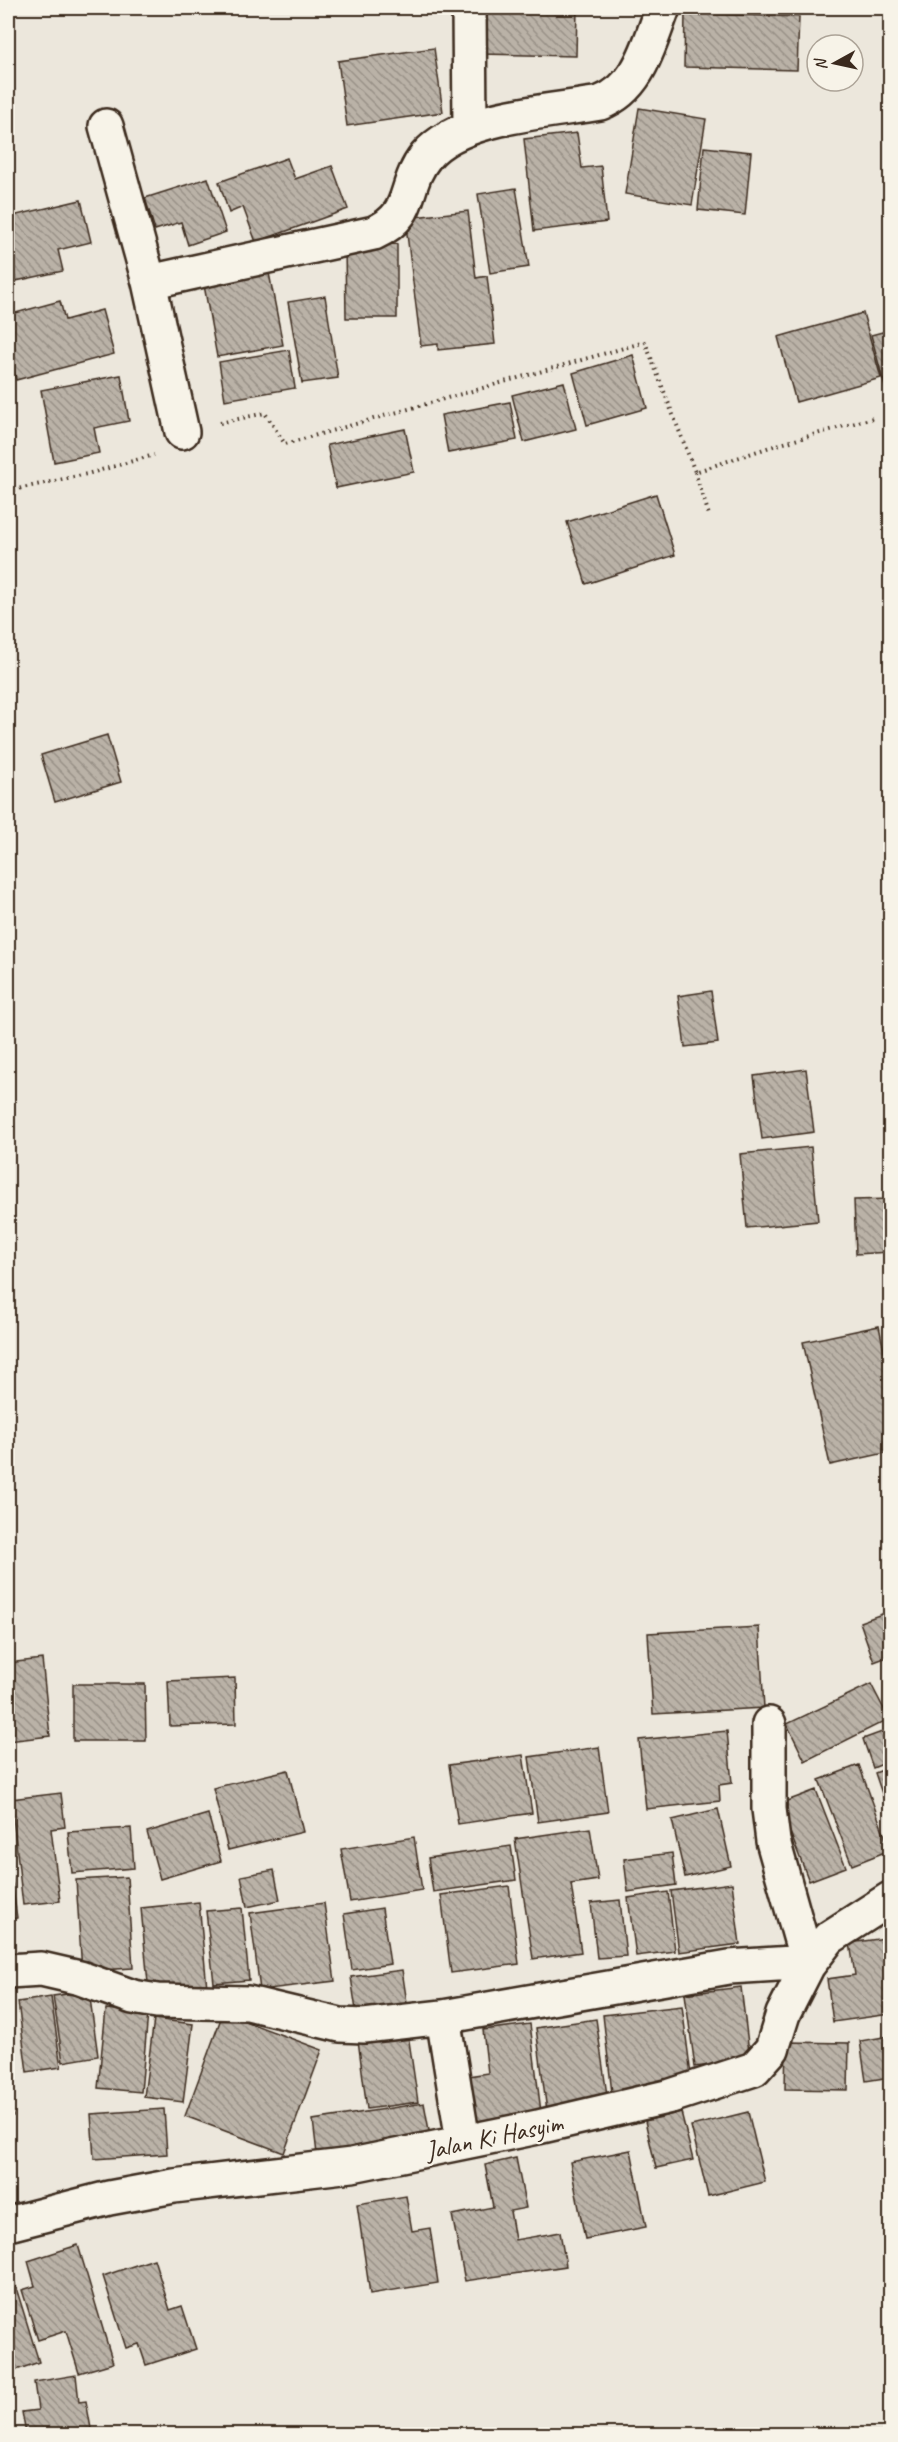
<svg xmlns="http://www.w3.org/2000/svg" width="898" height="2442" viewBox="0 0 898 2442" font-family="Caveat,sans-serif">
  <defs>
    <pattern id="building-back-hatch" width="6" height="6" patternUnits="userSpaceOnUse" patternTransform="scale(1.5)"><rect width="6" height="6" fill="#bab2a7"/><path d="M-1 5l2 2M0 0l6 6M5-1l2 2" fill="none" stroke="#989187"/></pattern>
  </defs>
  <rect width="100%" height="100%" fill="#ece7dc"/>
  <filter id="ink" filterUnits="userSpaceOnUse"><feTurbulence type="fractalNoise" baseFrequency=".0167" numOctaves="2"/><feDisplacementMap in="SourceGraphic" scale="12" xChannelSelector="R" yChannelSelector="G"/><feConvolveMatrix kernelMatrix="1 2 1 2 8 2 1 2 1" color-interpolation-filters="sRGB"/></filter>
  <g filter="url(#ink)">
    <path fill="url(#building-back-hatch)" stroke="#3b2a1e" stroke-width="1.5" d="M 369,8 L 430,8 L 430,11 Z
      M 480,8 L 577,8 L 576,56 L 480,54 Z
      M 685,13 L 799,17 L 797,70 L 684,67 Z
      M 434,48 L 443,112 L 347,126 L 338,61 Z
      M 639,108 L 706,119 L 692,205 L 625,194 Z
      M 577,133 L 582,168 L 601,166 L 607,222 L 534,231 L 524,139 Z
      M 704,147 L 751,152 L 745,215 L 698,210 Z
      M 287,158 L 295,179 L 332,166 L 348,209 L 256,242 L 243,207 L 229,213 L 219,182 Z
      M 208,178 L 226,232 L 188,245 L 181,222 L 155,230 L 145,198 Z
      M 516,188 L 529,267 L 490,273 L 478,194 Z
      M 81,200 L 91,242 L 58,250 L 63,271 L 11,282 L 8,267 L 8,217 Z
      M 468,211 L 476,278 L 487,276 L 495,344 L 438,350 L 438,344 L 421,346 L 405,218 Z
      M 397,244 L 397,318 L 346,318 L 345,245 Z
      M 269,273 L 283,345 L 217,357 L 204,285 Z
      M 325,296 L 338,378 L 302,383 L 288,302 Z
      M 60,301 L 65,320 L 102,310 L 114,354 L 16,380 L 8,348 L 8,315 Z
      M 863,313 L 881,378 L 796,402 L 778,337 Z
      M 890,330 L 890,398 L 888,398 L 871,335 Z
      M 289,350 L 295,388 L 225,400 L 219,362 Z
      M 633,355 L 647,408 L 587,425 L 573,373 Z
      M 121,375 L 129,421 L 94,428 L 99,453 L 54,462 L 41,390 Z
      M 564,382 L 576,429 L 524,442 L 512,395 Z
      M 510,402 L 517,440 L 448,453 L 441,415 Z
      M 405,429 L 414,472 L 336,488 L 327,445 Z
      M 656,494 L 675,555 L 586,584 L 567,522 Z
      M 107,735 L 121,782 L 55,802 L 41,755 Z
      M 711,991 L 718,1043 L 685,1047 L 678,996 Z
      M 806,1069 L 814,1132 L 762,1139 L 754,1076 Z
      M 811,1147 L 818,1221 L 747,1228 L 740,1154 Z
      M 890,1199 L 890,1252 L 856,1254 L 854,1200 Z
      M 879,1326 L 890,1380 L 890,1452 L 830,1465 L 803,1342 Z
      M 890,1611 L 890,1656 L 874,1662 L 860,1622 Z
      M 759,1627 L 764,1708 L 653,1714 L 648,1633 Z
      M 42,1659 L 50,1736 L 8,1741 L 8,1663 Z
      M 235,1678 L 236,1724 L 170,1726 L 168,1681 Z
      M 73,1684 L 145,1684 L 146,1741 L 73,1741 Z
      M 871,1684 L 889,1719 L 805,1761 L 787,1724 Z
      M 890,1729 L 890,1761 L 873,1768 L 863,1739 Z
      M 727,1731 L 732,1783 L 719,1785 L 720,1801 L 646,1809 L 639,1740 Z
      M 599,1747 L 608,1812 L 538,1822 L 529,1757 Z
      M 523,1755 L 532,1813 L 458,1824 L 449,1765 Z
      M 859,1765 L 890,1850 L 852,1865 L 819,1780 Z
      M 890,1767 L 890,1817 L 875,1773 Z
      M 288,1770 L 303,1832 L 228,1850 L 213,1788 Z
      M 816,1790 L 846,1867 L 809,1881 L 779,1804 Z
      M 61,1793 L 65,1827 L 51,1829 L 60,1901 L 23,1905 L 11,1799 Z
      M 718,1809 L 731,1866 L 685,1877 L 672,1820 Z
      M 208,1814 L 221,1861 L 160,1879 L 147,1832 Z
      M 131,1828 L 134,1868 L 72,1873 L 68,1832 Z
      M 590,1828 L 598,1880 L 571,1884 L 581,1952 L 533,1959 L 515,1839 Z
      M 414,1837 L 422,1890 L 350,1902 L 341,1849 Z
      M 511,1846 L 516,1880 L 433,1892 L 428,1858 Z
      M 8,1851 L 17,1918 L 8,1920 Z
      M 672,1853 L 676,1885 L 628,1892 L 624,1859 Z
      M 274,1870 L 280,1900 L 247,1907 L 241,1876 Z
      M 127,1877 L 133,1968 L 82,1971 L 76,1880 Z
      M 732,1883 L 740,1944 L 679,1952 L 671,1891 Z
      M 509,1886 L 519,1964 L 451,1973 L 441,1895 Z
      M 668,1892 L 675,1951 L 636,1956 L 628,1898 Z
      M 620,1900 L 626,1956 L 597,1958 L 591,1903 Z
      M 199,1902 L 207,1988 L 149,1994 L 141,1908 Z
      M 324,1903 L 335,1981 L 260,1990 L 250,1913 Z
      M 242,1908 L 249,1980 L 214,1983 L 206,1911 Z
      M 382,1908 L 390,1964 L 352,1970 L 344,1914 Z
      M 885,1938 L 890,1977 L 890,2014 L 833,2022 L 827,1979 L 855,1975 L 850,1943 Z
      M 402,1970 L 408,2010 L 357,2017 L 351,1977 Z
      M 741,1987 L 750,2060 L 695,2067 L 685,1994 Z
      M 89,1991 L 98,2056 L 63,2062 L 53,1996 Z
      M 51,1997 L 61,2067 L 27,2072 L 18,2002 Z
      M 682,2006 L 692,2083 L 612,2093 L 603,2015 Z
      M 106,2009 L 148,2013 L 141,2092 L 98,2088 Z
      M 223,2013 L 322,2050 L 284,2153 L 185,2116 Z
      M 154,2019 L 193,2024 L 183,2102 L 144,2097 Z
      M 596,2019 L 608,2102 L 547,2111 L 536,2028 Z
      M 530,2024 L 542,2120 L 469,2130 L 462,2077 L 488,2073 L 483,2030 Z
      M 408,2034 L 418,2102 L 367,2109 L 358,2040 Z
      M 890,2036 L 890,2077 L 866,2081 L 860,2041 Z
      M 786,2042 L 849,2043 L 848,2090 L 785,2089 Z
      M 8,2080 L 13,2116 L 8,2117 Z
      M 424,2103 L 430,2136 L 317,2154 L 313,2120 Z
      M 164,2109 L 167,2154 L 94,2159 L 91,2114 Z
      M 681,2112 L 693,2160 L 656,2168 L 645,2121 Z
      M 748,2112 L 765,2182 L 708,2196 L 691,2126 Z
      M 631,2150 L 646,2227 L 585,2239 L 570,2162 Z
      M 516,2158 L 526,2208 L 510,2211 L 515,2240 L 560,2232 L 566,2266 L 465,2281 L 452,2215 L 493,2207 L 485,2165 Z
      M 406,2196 L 412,2231 L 430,2228 L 438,2283 L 370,2294 L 357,2204 Z
      M 78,2245 L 113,2363 L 79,2373 L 66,2331 L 38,2340 L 22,2290 L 35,2286 L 28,2261 Z
      M 154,2259 L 170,2310 L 182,2306 L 196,2349 L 146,2365 L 139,2344 L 126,2348 L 103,2276 Z
      M 9,2265 L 39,2362 L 8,2373 L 8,2266 Z
      M 76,2375 L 79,2402 L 86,2401 L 92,2434 L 26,2434 L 22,2412 L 38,2410 L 34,2382 Z"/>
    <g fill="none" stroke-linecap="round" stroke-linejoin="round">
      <g stroke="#3b2a1e" stroke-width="38">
        <path id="minor" d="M 469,8 L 470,127
          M 106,126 L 149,282 L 182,432
          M 149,282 L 374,233 C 416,214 401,187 426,156 C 460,115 550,112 600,103 C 640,88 649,44 663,8
          M 8,1971 L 41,1969 L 80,1978 L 133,1997 L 157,2001 L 248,2003 L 340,2025 L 364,2026 L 443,2017 L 463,2141
          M 443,2017 L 729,1967 L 793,1963 L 808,1965 L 773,1841 L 769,1809 L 769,1724
          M 8,2224 L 109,2198 L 174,2186 L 352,2165 L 538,2127 L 671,2096 L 754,2069 L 772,2049 L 783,2014 L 808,1965 L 829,1938 L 890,1899"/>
      </g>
      <path stroke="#3b2a1e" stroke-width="4" stroke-dasharray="1.5 4.5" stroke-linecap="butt" d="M 220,423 L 265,413 L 285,444 L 645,342 L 695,472 L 770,447 L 873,418
        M 695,472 L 709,515
        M 8,491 L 87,474 L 154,455"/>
      <use href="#minor" stroke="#f7f3e8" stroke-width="33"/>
    </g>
  </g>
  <g text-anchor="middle" stroke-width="4.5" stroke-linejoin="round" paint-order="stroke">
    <g font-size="26" fill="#3b2a1e" stroke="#f7f3e8">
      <text transform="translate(494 2136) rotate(-12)" y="9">Jalan Ki Hasyim</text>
    </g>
  </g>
  <rect width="898" height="2442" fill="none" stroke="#f7f3e8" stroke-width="30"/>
  <rect x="15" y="15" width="868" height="2412" fill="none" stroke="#3b2a1e" stroke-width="2" filter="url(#ink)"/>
  <g transform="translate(835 63) rotate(262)"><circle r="28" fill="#f7f3e8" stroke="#aca397" stroke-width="1.5"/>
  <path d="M0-4.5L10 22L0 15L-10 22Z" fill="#3b2a1e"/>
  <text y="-9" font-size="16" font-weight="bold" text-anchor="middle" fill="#3b2a1e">N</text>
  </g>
</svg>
